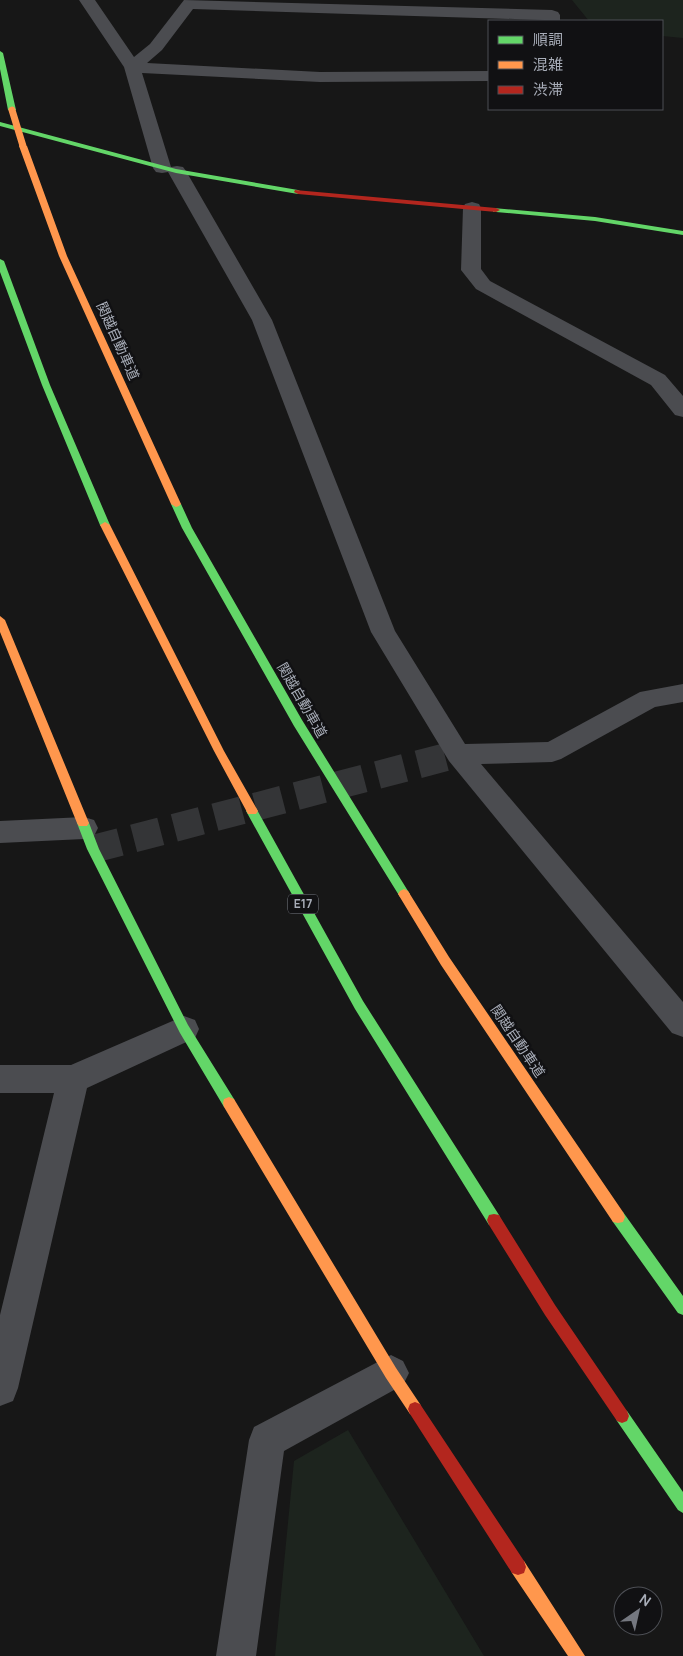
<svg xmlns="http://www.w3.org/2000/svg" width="683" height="1656" viewBox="0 0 683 1656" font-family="Manrope,'Noto Sans JP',sans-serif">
  <rect width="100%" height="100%" fill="#171717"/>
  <path fill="#1d241e" d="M 572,0 L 683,0 L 683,38 L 662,36 L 662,21 L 589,21 Z
    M 348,1430 L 484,1656 L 275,1656 L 294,1461 Z"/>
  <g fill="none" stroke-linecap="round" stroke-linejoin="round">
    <path stroke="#343537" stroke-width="28" stroke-dasharray="28 14" stroke-linecap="butt" d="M 93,849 L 458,754"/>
    <path fill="#4b4c50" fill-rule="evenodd" d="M 79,0 L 95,0 L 134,57 L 150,44 L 184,0 L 552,10 L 558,12 L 560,15 L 560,21 L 544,21 L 544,20 L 193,9 L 162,50 L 147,63 L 320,72 L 489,71 L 489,81 L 320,82 L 142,73 L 171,167 L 177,166 L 183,167 L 186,171 L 272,320 L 395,631 L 465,744 L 548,742 L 640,692 L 683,684 L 683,702 L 655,707 L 561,759 L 552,762 L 481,764 L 683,1002 L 683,1037 L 672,1033 L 449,761 L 371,632 L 252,320 L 168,172 L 162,173 L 156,172 L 153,168 L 124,67 Z
      M 472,202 L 479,204 L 481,208 L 481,269 L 490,281 L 665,375 L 683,396 L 683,417 L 675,415 L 651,385 L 476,289 L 461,270 L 463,208 L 465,204 Z
      M 84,817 L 94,820 L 98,828 L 94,836 L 84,839 L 0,843 L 0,821 Z
      M 184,1016 L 195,1020 L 199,1029 L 195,1038 L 87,1088 L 18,1388 L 13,1401 L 0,1406 L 0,1315 L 54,1093 L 0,1093 L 0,1065 L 71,1065 Z
      M 391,1355 L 403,1361 L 409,1373 L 403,1385 L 284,1451 L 256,1656 L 216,1656 L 249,1440 L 254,1427 Z"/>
    <path fill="#63d668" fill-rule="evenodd" d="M 0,51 L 3,53 L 16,110 L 12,112 L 8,110 L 0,69 Z
      M 0,122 L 176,169 L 298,190 L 302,192 L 298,194 L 176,173 L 0,126 Z
      M 493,208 L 595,217 L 683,231 L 683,235 L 595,221 L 496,212 L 493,212 Z
      M 0,259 L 4,261 L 50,385 L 110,525 L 108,527 L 102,527 L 100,525 L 42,385 L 0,272 Z
      M 176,501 L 181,504 L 192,528 L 302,720 L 408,891 L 410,894 L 408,897 L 400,897 L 294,726 L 182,528 L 171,504 Z
      M 252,807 L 256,808 L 363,1001 L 499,1215 L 501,1220 L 499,1225 L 494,1226 L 489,1225 L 355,1009 L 246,811 L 248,808 Z
      M 83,819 L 87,820 L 89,823 L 99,849 L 188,1025 L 234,1099 L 235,1103 L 234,1107 L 229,1109 L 224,1107 L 180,1033 L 87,849 L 77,823 L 79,820 Z
      M 618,1211 L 623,1212 L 683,1296 L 683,1315 L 678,1313 L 613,1222 L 611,1217 L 613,1212 Z
      M 622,1409 L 627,1411 L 683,1492 L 683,1513 L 678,1510 L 617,1421 L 615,1416 L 617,1411 Z"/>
    <path fill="#ff974d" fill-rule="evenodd" d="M 20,144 L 27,146 L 67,256 L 181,504 L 179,506 L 176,507 L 171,504 L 59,256 L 19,146 Z
      M 105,522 L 110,525 L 224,751 L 258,811 L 256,814 L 248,814 L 214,751 L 100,525 Z
      M 0,616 L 5,620 L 89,823 L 87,826 L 79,826 L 77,823 L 0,632 Z
      M 404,889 L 408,891 L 449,957 L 623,1212 L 625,1217 L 623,1222 L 618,1223 L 613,1222 L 441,965 L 398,894 L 400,891 Z
      M 229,1097 L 234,1099 L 396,1368 L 420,1404 L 422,1409 L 420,1414 L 415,1416 L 410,1414 L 386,1378 L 224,1107 L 223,1103 L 224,1099 Z
      M 518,1559 L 524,1561 L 585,1656 L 568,1656 L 512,1573 L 510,1567 L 512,1561 Z"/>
    <path fill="#b3261e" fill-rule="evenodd" d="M 295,190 L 496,208 L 500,210 L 496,212 L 298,194 L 294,192 Z
      M 494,1214 L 499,1215 L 555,1305 L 627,1411 L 629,1416 L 627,1421 L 622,1423 L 617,1421 L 545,1315 L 489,1225 L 487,1220 L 489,1215 Z
      M 415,1402 L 420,1404 L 524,1561 L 526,1567 L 524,1573 L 518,1575 L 512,1573 L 410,1414 L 408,1409 L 410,1404 Z"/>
    <path stroke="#ff974d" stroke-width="7" d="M 12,110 L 23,146"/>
  </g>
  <g text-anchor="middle" stroke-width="5" stroke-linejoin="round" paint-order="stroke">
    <rect fill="#111113" stroke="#7b7e86" stroke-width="1" x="288" y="894.5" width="30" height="19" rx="4"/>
    <g font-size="12" font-weight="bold" fill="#a8adb8">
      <text x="303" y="908">E17</text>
    </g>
    <g font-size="14" fill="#a8adb8" stroke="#111113">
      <text transform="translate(118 341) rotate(66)" y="5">関越自動車道</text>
      <text transform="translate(302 700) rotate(60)" y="5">関越自動車道</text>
      <text transform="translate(518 1041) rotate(56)" y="5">関越自動車道</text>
    </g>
  </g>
  <rect x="488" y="20" width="175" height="90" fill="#111113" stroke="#4d4f55"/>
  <rect x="498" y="36" width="25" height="8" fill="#63d668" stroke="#4d4f55"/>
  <text x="533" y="45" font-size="15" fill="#a8adb8">順調</text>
  <rect x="498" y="61" width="25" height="8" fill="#ff974d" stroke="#4d4f55"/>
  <text x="533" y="70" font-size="15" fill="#a8adb8">混雑</text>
  <rect x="498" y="86" width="25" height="8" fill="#b3261e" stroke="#4d4f55"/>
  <text x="533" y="95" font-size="15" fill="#a8adb8">渋滞</text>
  <g transform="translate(638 1611) rotate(34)"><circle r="24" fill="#111113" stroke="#4d4f55"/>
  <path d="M0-4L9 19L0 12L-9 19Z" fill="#757880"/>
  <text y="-8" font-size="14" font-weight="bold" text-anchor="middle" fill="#a8adb8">N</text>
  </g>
</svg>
